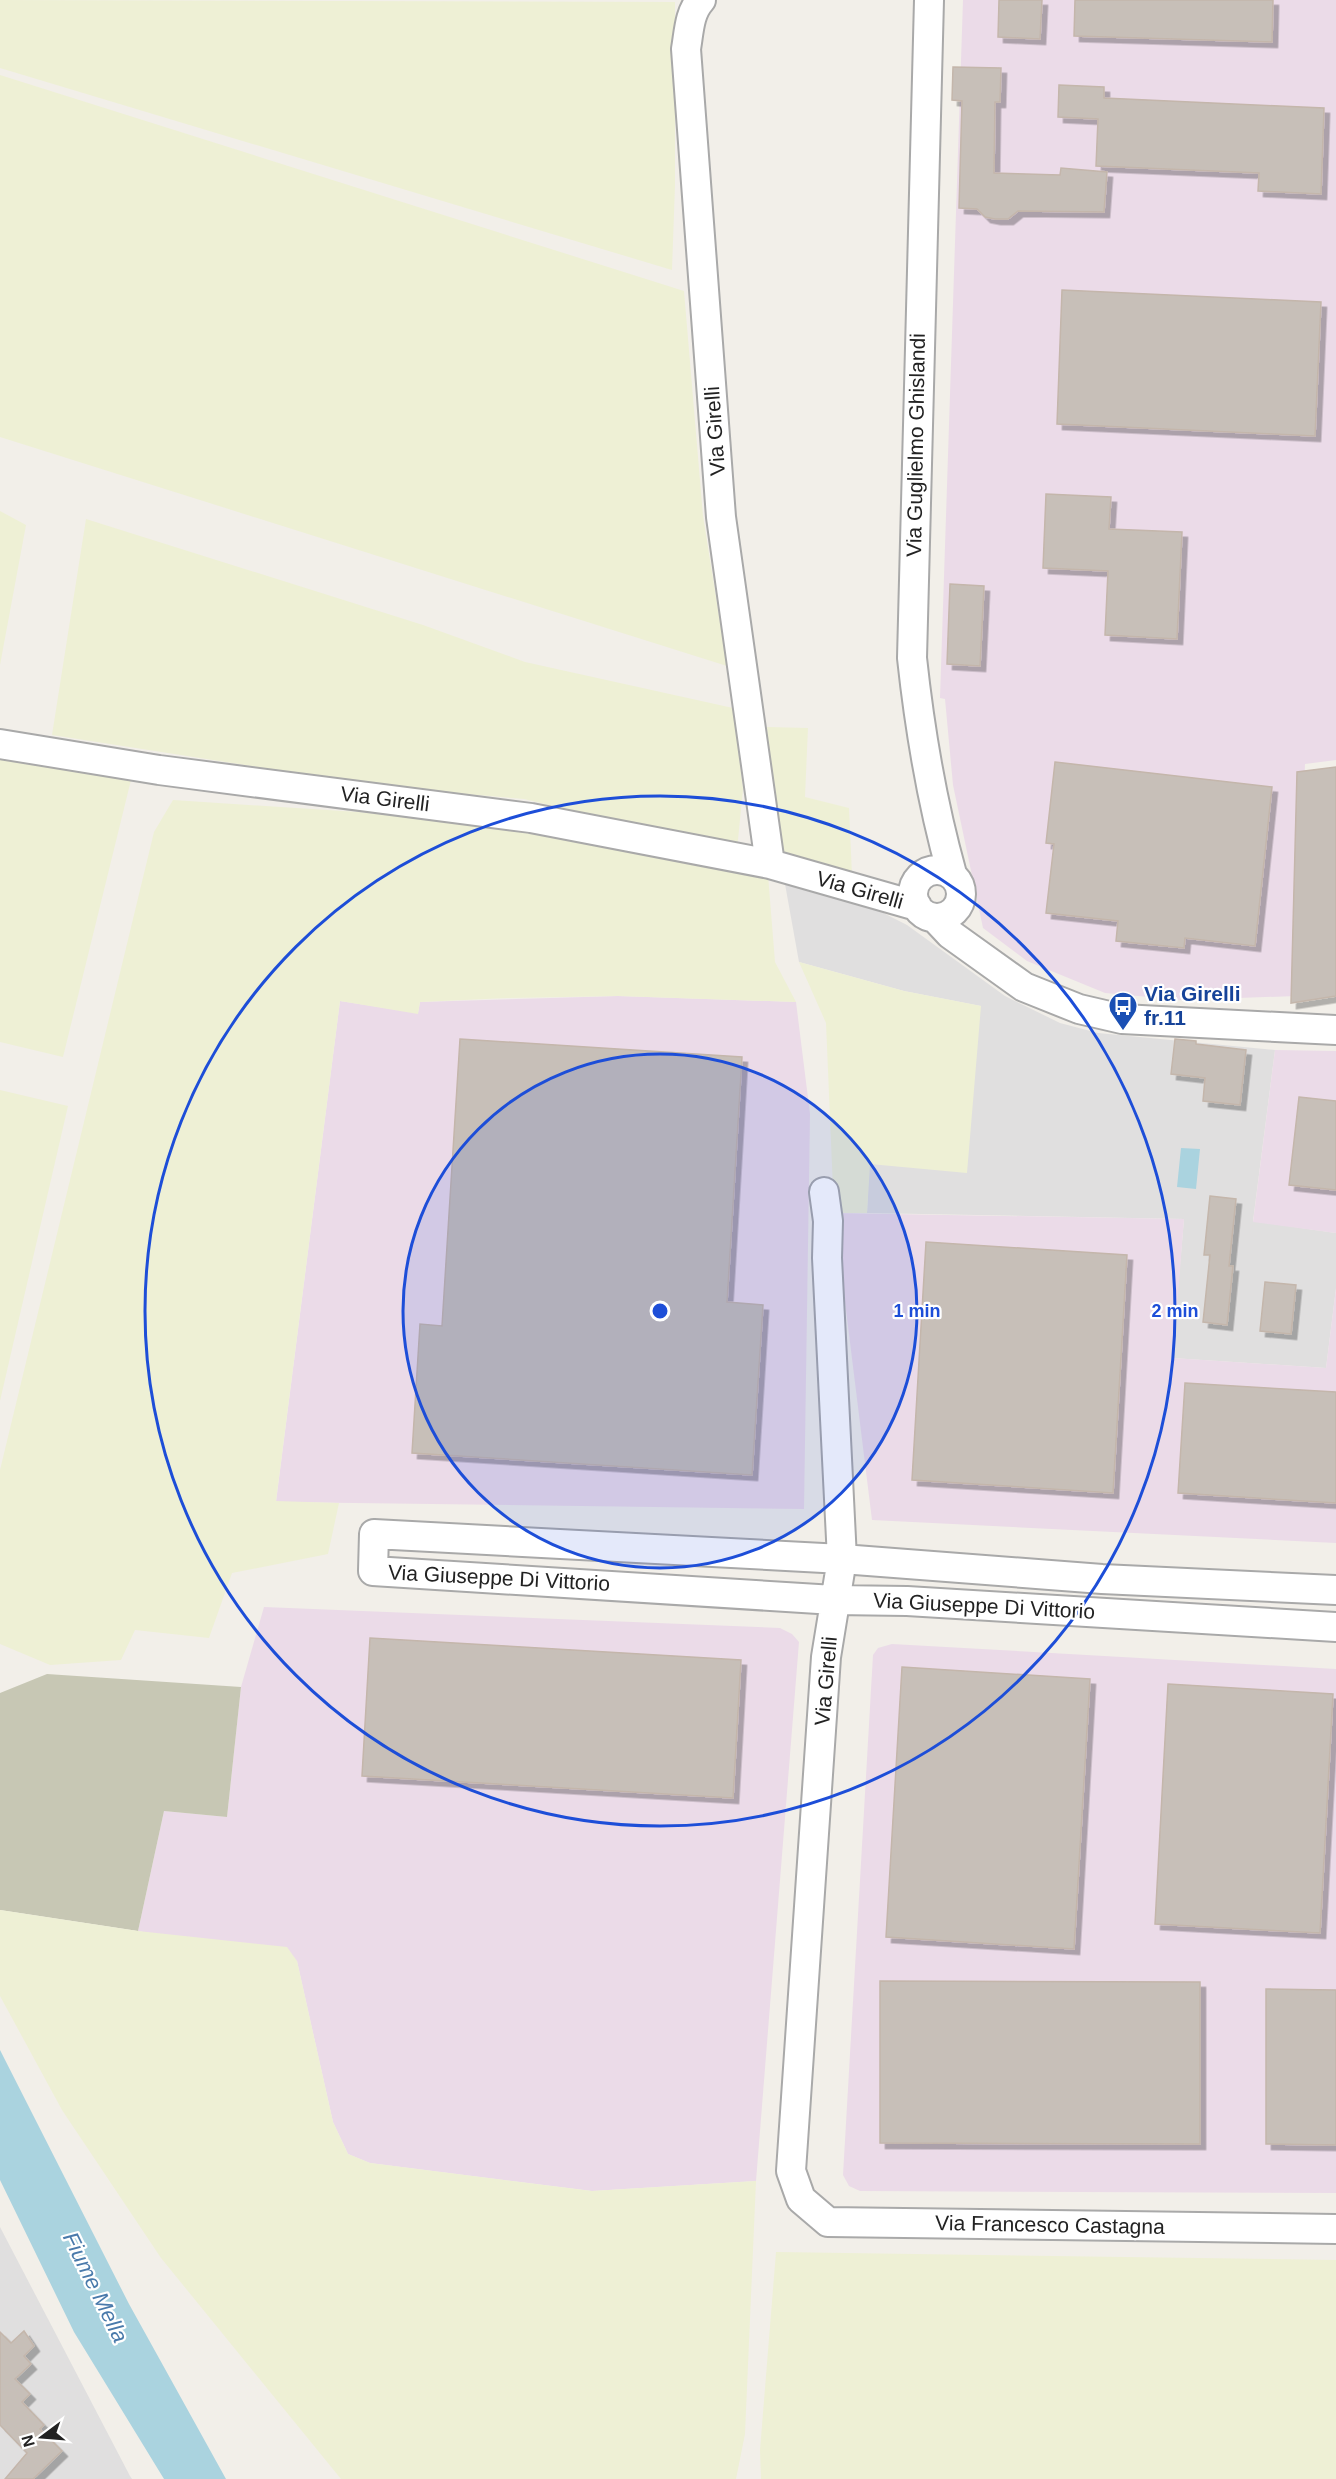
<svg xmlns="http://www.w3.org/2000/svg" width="1336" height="2479" viewBox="0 0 1336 2479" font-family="Helvetica,sans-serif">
  <defs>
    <filter id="shadow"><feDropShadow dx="5.5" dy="5.5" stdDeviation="0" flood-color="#0004"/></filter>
  </defs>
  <rect width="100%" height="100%" fill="#f2efe9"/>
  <path fill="#e0dfdf" d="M 785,884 L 854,898 L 907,925 L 1005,996 L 1060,1023 L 1098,1033 L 1275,1050 L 1253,1221 L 1336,1233 L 1336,1288 L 1326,1368 L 1172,1358 L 1184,1219 L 867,1213 L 869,1163 L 981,1006 L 904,991 L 799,962 Z
    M 0,2227 L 130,2476 L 132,2479 L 0,2479 Z"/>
  <path fill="#ebdbe8" d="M 963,0 L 1336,0 L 1336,760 L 1305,764 L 1296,996 L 1182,1000 L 1105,993 L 1027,961 L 983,928 L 953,785 L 945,699 L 940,698 Z
    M 618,996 L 796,1002 L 810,1114 L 804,1509 L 276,1502 L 340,1001 L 418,1013 L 420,1002 Z
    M 1275,1050 L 1336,1051 L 1336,1233 L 1253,1222 Z
    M 834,1213 L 1184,1219 L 1173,1358 L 1326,1368 L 1336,1288 L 1336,1543 L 872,1520 Z
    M 264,1607 L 780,1628 L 792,1634 L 799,1642 L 756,2181 L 592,2191 L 370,2163 L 348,2154 L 333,2122 L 297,1961 L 138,1931 L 164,1811 L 227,1817 L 241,1687 Z
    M 892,1644 L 1336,1669 L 1336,2193 L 860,2191 L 849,2186 L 843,2175 L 873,1655 L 878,1648 Z"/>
  <path fill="#c7c7b4" d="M 47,1674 L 241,1687 L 227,1817 L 164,1811 L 138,1931 L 0,1910 L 0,1693 Z"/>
  <path fill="#eef0d5" d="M 0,0 L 675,2 L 675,185 L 672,270 L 0,68 Z
    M 0,75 L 684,291 L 703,516 L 727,666 L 0,437 Z
    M 0,511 L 26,525 L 0,665 Z
    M 86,519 L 423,625 L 525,662 L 733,708 L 743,789 L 737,850 L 524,799 L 393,788 L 52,735 Z
    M 767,727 L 808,728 L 805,797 L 849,808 L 852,875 L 774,851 Z
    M 0,757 L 131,780 L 63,1057 L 0,1042 Z
    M 173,800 L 358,812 L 518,828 L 768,875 L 775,962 L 796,1002 L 618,996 L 507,998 L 420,1002 L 418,1014 L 340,1001 L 276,1501 L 339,1503 L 328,1554 L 232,1573 L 209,1638 L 135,1630 L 121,1660 L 50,1665 L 0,1644 L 0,1470 L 154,832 Z
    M 799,962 L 904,991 L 981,1006 L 967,1173 L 870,1164 L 867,1213 L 834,1213 L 826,1023 Z
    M 0,1090 L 68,1106 L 0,1401 Z
    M 0,1910 L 138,1931 L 287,1947 L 297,1961 L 333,2122 L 348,2154 L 370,2163 L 592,2191 L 756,2181 L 745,2434 L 736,2479 L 341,2479 L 161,2258 L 62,2110 L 0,1996 Z
    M 776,2252 L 1336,2260 L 1336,2479 L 761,2479 L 760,2450 Z"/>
  <path fill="#aad3df" d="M 1181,1148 L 1200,1149 L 1196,1189 L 1177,1187 Z
    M 0,2050 L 129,2304 L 226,2479 L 164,2479 L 74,2332 L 0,2180 Z"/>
  <path fill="#c7bfb8" stroke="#c4b6ab" stroke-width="1.5" filter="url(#shadow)" d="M 999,0 L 1042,0 L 1040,39 L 998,37 Z
    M 1075,0 L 1273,0 L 1272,42 L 1074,36 Z
    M 953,67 L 1001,68 L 1000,102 L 995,102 L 994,173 L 1060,175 L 1061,168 L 1107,172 L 1104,212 L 1018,211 L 1008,219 L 995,219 L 985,217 L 977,209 L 959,208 L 962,101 L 952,100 Z
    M 1059,85 L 1104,87 L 1104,98 L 1324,108 L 1321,194 L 1258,191 L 1259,173 L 1096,166 L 1098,119 L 1058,117 Z
    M 1062,290 L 1321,302 L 1315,436 L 1057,424 Z
    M 1046,494 L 1111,497 L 1109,529 L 1182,532 L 1177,639 L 1105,635 L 1108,571 L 1043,568 Z
    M 950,584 L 984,586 L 980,666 L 947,664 Z
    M 1055,762 L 1272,787 L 1255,946 L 1185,938 L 1184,948 L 1116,941 L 1118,921 L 1046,913 L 1054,844 L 1046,843 Z
    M 1336,767 L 1336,996 L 1291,1003 L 1297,772 Z
    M 460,1039 L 742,1057 L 727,1302 L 763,1305 L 752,1475 L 412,1453 L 420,1324 L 442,1326 Z
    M 1175,1039 L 1196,1041 L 1196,1044 L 1246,1050 L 1240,1105 L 1203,1101 L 1205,1078 L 1171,1074 Z
    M 1299,1097 L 1336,1101 L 1336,1190 L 1289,1185 Z
    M 1210,1196 L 1236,1199 L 1229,1266 L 1233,1266 L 1227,1325 L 1203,1322 L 1210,1255 L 1204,1255 Z
    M 926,1242 L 1127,1255 L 1113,1493 L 912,1480 Z
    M 1265,1282 L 1296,1285 L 1291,1334 L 1260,1331 Z
    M 1185,1383 L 1336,1392 L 1336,1503 L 1178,1493 Z
    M 370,1638 L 741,1660 L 733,1798 L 362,1776 Z
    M 902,1667 L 1090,1679 L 1074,1949 L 886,1937 Z
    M 1168,1684 L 1333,1694 L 1320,1933 L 1155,1924 Z
    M 880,1981 L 1200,1982 L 1200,2144 L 880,2143 Z
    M 1266,1989 L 1336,1990 L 1336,2145 L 1266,2144 Z
    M 24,2331 L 34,2346 L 24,2356 L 31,2364 L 15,2379 L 30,2394 L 22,2402 L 44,2425 L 40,2429 L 62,2451 L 33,2479 L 5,2479 L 27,2453 L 0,2425 L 0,2332 L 11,2343 Z"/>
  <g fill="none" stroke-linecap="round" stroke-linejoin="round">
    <g stroke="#a9a9a9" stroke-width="32">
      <path id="minor" d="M 701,0 C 689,13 689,32 686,49 L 721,517 L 770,864
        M 929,0 L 912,658 C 920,732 932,803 952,874
        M 0,744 L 159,770 L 531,818 L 770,864 L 917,906
        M913 894a24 24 0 1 1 48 0a24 24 0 1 1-48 0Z
        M 935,918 L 950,934 L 1024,987 L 1079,1009 L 1122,1019 L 1336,1030
        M 824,1192 L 828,1221 L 827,1258 L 842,1559 L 826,1657 L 791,2171 L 801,2199 L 828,2222 L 1336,2229
        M 1336,1590 L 1102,1579 L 842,1559 L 374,1534 L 373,1571 L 834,1600 L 907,1601 L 1336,1627"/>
    </g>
    <use href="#minor" stroke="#fff" stroke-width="28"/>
  </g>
  <circle cx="660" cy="1311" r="257" fill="#1d4ed8" fill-opacity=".12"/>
  <g fill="none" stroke="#1d4ed8" stroke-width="3">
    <circle cx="660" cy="1311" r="257"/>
    <circle cx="660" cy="1311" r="515"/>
  </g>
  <defs>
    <g id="bus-pin" transform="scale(1.5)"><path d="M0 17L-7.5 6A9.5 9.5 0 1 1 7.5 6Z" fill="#1a4fb4" stroke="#fff"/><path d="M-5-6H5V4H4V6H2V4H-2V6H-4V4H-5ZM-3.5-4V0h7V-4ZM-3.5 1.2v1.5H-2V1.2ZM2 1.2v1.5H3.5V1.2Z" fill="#fff"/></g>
  </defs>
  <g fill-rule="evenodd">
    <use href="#bus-pin" x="1123" y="1006"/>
  </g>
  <g text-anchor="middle" stroke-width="4.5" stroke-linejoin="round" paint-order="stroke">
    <g font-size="21" fill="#222" stroke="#fff">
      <text transform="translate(715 431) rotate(-94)" y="7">Via Girelli</text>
      <text transform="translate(916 445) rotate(-89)" y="7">Via Guglielmo Ghislandi</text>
      <text transform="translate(385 799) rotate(7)" y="7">Via Girelli</text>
      <text transform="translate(860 890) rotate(16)" y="7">Via Girelli</text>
      <text transform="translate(499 1578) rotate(3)" y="7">Via Giuseppe Di Vittorio</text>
      <text transform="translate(984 1606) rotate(3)" y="7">Via Giuseppe Di Vittorio</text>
      <text transform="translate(826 1681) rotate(-85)" y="7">Via Girelli</text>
      <text transform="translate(1050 2225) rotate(1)" y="7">Via Francesco Castagna</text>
    </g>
    <g font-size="21" font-weight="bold" fill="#164399" stroke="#fff" text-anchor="start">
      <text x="1144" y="1001">Via Girelli<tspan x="1144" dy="24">fr.11</tspan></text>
    </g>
    <g font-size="22" font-style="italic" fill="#4a7aab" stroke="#fff">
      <text transform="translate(96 2287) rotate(64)" y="8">Fiume Mella</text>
    </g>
  </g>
  <circle cx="660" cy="1311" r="9" fill="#1d4ed8" stroke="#fff" stroke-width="3"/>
  <g font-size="18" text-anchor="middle" font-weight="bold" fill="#1d4ed8" stroke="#fff" stroke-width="4.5" stroke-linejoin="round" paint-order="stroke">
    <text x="917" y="1317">1 min</text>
    <text x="1175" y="1317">2 min</text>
  </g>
  <g transform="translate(42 2437) rotate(254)" stroke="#ffffff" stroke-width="4.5" paint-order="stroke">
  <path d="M0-4.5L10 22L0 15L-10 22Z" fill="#222222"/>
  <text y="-9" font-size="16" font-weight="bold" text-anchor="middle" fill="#222222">N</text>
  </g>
</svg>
